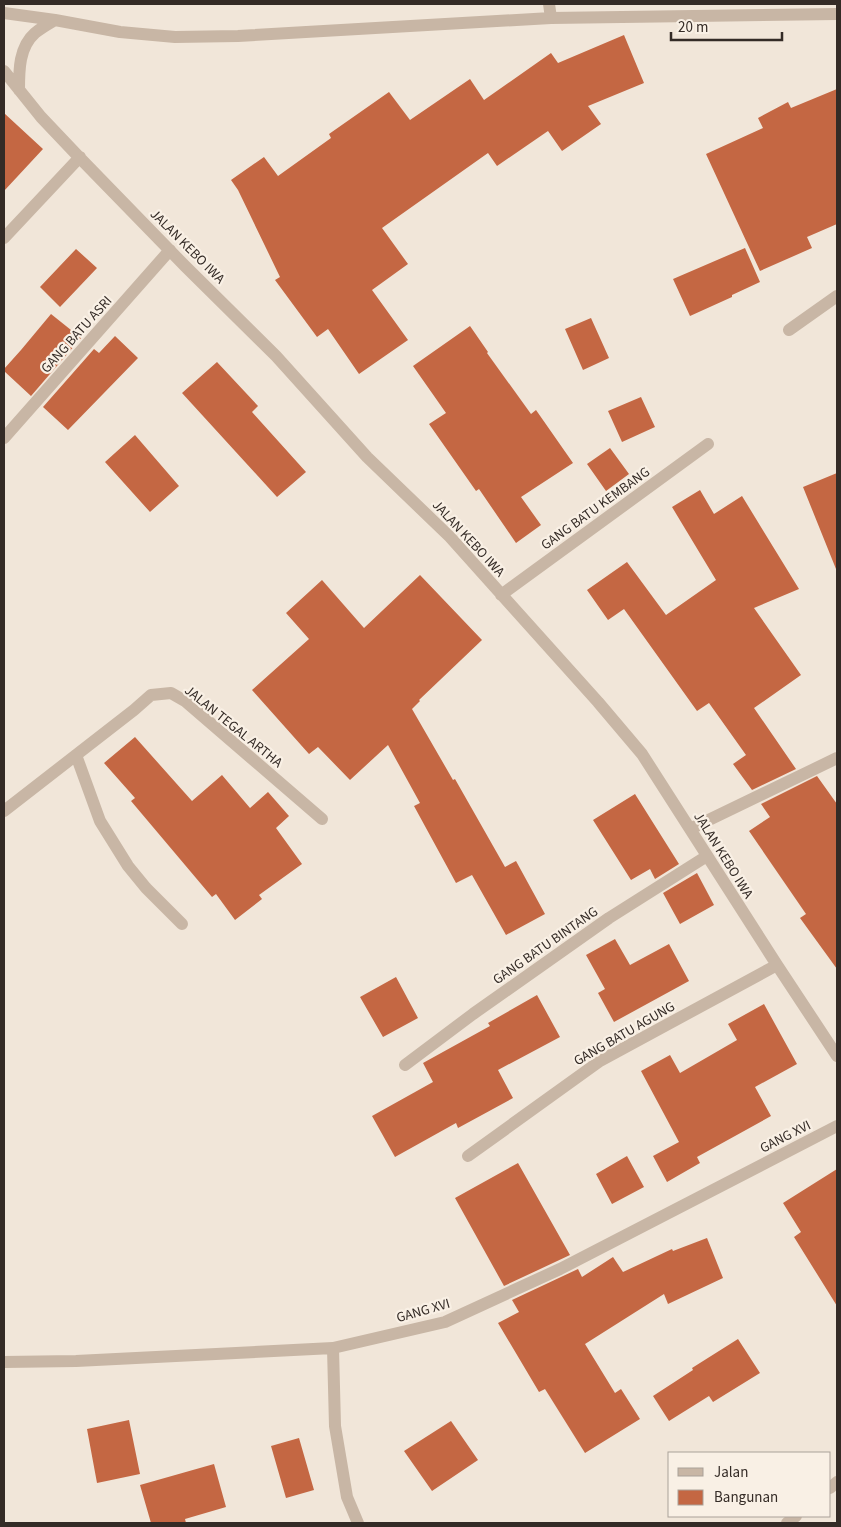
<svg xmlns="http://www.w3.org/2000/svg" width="841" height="1527" viewBox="0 0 841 1527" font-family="'Source Sans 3',sans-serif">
  <rect width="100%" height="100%" fill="#f1e6d9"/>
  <path fill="#c46743" d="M 624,35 L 644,83 L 588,106 L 601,124 L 562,151 L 548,131 L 497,166 L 488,153 L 382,228 L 408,264 L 372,290 L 408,340 L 359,374 L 328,329 L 317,337 L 275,280 L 280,277 L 238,190 L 231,180 L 264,157 L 278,176 L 331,138 L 329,134 L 389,92 L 410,120 L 470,79 L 484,100 L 551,53 L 558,63 Z
    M 837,89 L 837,224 L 807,237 L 812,248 L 760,271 L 706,154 L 763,128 L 758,118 L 788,102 L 791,108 Z
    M 4,113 L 43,149 L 4,191 Z
    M 745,248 L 760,282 L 732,295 L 732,297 L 690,316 L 673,279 Z
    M 76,249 L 97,268 L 60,307 L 40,287 Z
    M 51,314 L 81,338 L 31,396 L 4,371 L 4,369 L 21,350 Z
    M 591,318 L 609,358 L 583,370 L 565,329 Z
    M 470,326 L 488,352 L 487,353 L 531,414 L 536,410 L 573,463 L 521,497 L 541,525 L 516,543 L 479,489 L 476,491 L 429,424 L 446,413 L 413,366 Z
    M 115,336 L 138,358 L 68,430 L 43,407 L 94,349 L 99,353 Z
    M 217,362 L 258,406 L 252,412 L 306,472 L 277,497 L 182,393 Z
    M 641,397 L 655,427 L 622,442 L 608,411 Z
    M 135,435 L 179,486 L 150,512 L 105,462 Z
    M 610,448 L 629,474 L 606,491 L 587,464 Z
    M 837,473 L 837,568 L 836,569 L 803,487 Z
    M 700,490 L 714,514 L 742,496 L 799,589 L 754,608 L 801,675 L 754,708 L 796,769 L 752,790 L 733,764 L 746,755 L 709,703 L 697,711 L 624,609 L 608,620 L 587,590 L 627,562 L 666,615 L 716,580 L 672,507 Z
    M 420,575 L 482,640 L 419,700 L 420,701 L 412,709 L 453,780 L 455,779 L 505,867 L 516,861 L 545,914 L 506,935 L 472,875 L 456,883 L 414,806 L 420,803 L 388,745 L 350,780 L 318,747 L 309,754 L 252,690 L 309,639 L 286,613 L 322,580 L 364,628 Z
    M 135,737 L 192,801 L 222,775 L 250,808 L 268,792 L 289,816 L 276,828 L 302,864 L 259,895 L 262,899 L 235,920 L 216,894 L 212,897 L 131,801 L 135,798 L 104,763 Z
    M 817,776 L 837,804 L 837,969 L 800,918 L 806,914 L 749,831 L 770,817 L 761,804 Z
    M 635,794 L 679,864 L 655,879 L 650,869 L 631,880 L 593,820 Z
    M 697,873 L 714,905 L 680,924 L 663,893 Z
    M 615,939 L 630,965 L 669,944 L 689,981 L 614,1022 L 598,993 L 605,989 L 586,955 Z
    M 396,977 L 418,1018 L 383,1037 L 360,997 Z
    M 537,995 L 560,1037 L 498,1070 L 513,1098 L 458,1128 L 456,1123 L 395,1157 L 372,1116 L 433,1082 L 423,1063 L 490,1026 L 488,1023 Z
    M 764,1004 L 797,1064 L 755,1087 L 771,1116 L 697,1157 L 700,1163 L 667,1182 L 653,1156 L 679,1142 L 641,1071 L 670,1055 L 680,1073 L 737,1040 L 728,1024 Z
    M 627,1156 L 644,1187 L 612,1204 L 596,1174 Z
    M 518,1163 L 570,1255 L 504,1286 L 455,1198 Z
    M 837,1169 L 837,1306 L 794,1237 L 801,1232 L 783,1203 Z
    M 707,1238 L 723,1278 L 668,1304 L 664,1294 L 585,1344 L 615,1393 L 621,1389 L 640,1419 L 585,1453 L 545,1389 L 539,1392 L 498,1323 L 519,1312 L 512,1300 L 578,1269 L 582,1277 L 613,1257 L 623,1272 L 672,1249 L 673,1251 Z
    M 738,1339 L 760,1373 L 713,1402 L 709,1396 L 669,1421 L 653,1396 L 693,1370 L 692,1368 Z
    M 129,1420 L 140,1474 L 97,1483 L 87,1429 Z
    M 451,1421 L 478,1460 L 432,1491 L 404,1451 Z
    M 299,1438 L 314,1490 L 286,1498 L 271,1446 Z
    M 214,1464 L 226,1507 L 185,1519 L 186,1523 L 151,1523 L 140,1485 Z"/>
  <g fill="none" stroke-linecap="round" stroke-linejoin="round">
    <path stroke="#c8b6a5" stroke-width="12" d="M 549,4 L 551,18
      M 4,13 L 55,20 L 120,32 L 175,37 L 238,36 L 551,18 L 837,14
      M 4,71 L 41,117 L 78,156 L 185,266 L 276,356 L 367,457 L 450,537 L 598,702 L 642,754 L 777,965 L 837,1056
      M 19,90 C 19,70 19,47 35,33 C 41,28 48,24 55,20
      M 4,238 L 80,157
      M 789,330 L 837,296
      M 4,438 L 170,250
      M 501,595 L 708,444
      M 76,755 L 100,821 L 128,866 L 146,888 L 182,924
      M 4,811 L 134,710 L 151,695 L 171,693 L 185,701 L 322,819
      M 690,829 L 837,758
      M 405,1065 L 473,1014 L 609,918 L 707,856
      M 468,1156 L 600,1061 L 777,965
      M 333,1348 L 335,1426 L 347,1497 L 358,1523
      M 4,1362 L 76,1361 L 333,1348 L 445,1322 L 560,1269 L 837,1126
      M 830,1488 L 837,1482
      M 787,1523 L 796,1516"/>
  </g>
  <g text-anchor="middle" stroke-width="4.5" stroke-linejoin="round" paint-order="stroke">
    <g font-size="14" fill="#342b26" stroke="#f9f0e5">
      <text transform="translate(188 246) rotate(45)" y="5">JALAN KEBO IWA</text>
      <text transform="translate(76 334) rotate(-48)" y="5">GANG BATU ASRI</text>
      <text transform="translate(595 508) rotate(-36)" y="5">GANG BATU KEMBANG</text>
      <text transform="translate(469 538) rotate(47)" y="5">JALAN KEBO IWA</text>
      <text transform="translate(234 726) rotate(39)" y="5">JALAN TEGAL ARTHA</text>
      <text transform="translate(724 855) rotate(58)" y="5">JALAN KEBO IWA</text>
      <text transform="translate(545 945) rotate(-35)" y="5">GANG BATU BINTANG</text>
      <text transform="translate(624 1033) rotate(-30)" y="5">GANG BATU AGUNG</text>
      <text transform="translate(785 1136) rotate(-27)" y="5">GANG XVI</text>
      <text transform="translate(423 1310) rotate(-16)" y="5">GANG XVI</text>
    </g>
  </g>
  <rect width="841" height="1527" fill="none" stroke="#342b26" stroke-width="10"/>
  <rect x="668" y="1452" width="162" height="65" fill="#f9f0e5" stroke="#aaa199"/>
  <rect x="678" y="1468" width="25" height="8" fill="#c8b6a5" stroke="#aaa199"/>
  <text x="714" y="1477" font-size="15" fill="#342b26">Jalan</text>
  <rect x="678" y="1490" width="25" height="15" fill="#c46743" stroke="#aaa199"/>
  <text x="714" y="1502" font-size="15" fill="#342b26">Bangunan</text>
  <path d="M671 32v8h111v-8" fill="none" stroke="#342b26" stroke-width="2.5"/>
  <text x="678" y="32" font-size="15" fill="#342b26" stroke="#f9f0e5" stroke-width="4" paint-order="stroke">20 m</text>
</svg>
